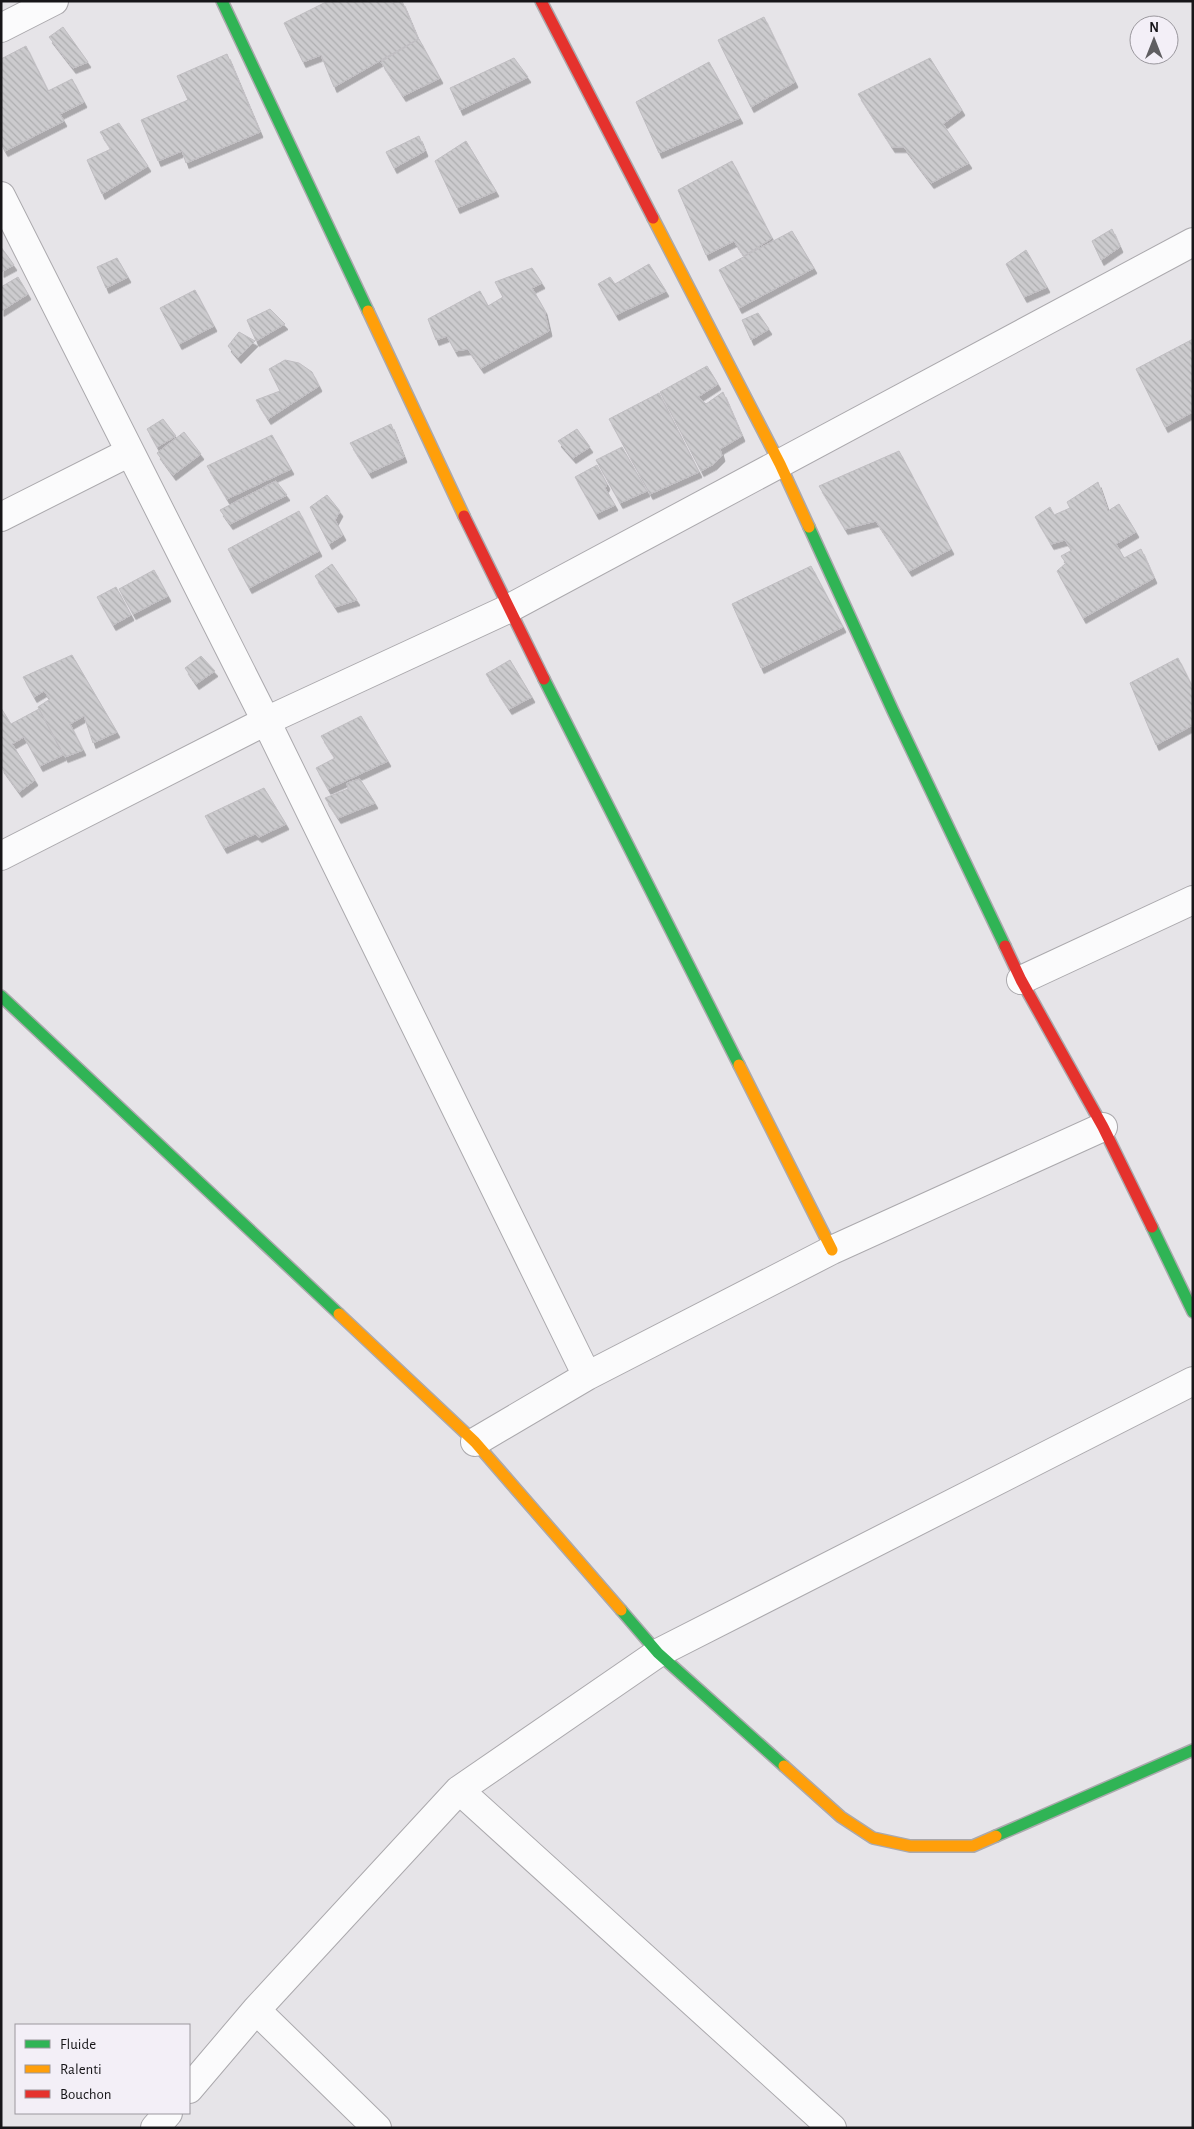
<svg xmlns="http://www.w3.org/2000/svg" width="1194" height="2129" viewBox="0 0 1194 2129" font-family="'Alegreya Sans',sans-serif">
  <defs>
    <pattern id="building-back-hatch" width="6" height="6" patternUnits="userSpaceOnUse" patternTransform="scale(1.25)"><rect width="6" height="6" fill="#cccbce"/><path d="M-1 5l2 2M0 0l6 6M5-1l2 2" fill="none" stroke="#aeaeb0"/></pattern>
    <filter id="shadow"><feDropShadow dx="3" dy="5.5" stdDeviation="0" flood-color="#0004"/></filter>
  </defs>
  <rect width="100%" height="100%" fill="#e6e4e8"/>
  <path fill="url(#building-back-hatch)" stroke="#c0bec2" filter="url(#shadow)" d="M 328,1 L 391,1 L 391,3 L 402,1 L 418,39 L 334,87 L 321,55 L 303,62 L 284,23 Z
    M 764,17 L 795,82 L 751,107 L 718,40 Z
    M 63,27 L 88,62 L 73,68 L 49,37 Z
    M 419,39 L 440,78 L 403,96 L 381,62 Z
    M 26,46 L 48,91 L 72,79 L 84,102 L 60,114 L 64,121 L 5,151 L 1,144 L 1,59 Z
    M 227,54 L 260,132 L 186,163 L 182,151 L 158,161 L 141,120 L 188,100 L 177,76 Z
    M 514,58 L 528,77 L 460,110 L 450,88 Z
    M 930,58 L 962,110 L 943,124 L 969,163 L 931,183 L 904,147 L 892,147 L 858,94 Z
    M 709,62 L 740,118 L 659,153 L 636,102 Z
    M 119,123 L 148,166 L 102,194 L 87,160 L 111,149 L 100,132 Z
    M 419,136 L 425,151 L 394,168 L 386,152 Z
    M 466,141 L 496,191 L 457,208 L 435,161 Z
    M 732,161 L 772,238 L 744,256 L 734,241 L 706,255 L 678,190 Z
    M 1112,229 L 1120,247 L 1101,260 L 1092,241 Z
    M 792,231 L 814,268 L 739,308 L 719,270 Z
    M 1,247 L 14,265 L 1,272 Z
    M 1026,250 L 1047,287 L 1024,297 L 1006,264 Z
    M 117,258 L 128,277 L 106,288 L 97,267 Z
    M 649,264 L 666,291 L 616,315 L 598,284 L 610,277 L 615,284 Z
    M 532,268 L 542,283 L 532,288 L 544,309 L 549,331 L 481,368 L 468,349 L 455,351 L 447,336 L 436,340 L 428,319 L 480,291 L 488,306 L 503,297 L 495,282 Z
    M 18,277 L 28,294 L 1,311 L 1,287 Z
    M 195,290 L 214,326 L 179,344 L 160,308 Z
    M 270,309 L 285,324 L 256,341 L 247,320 Z
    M 758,313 L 769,329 L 751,340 L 742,320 Z
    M 239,332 L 255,341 L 238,358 L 228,346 Z
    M 1193,339 L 1193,412 L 1165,427 L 1136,369 Z
    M 285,360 L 299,363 L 312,372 L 319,386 L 268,419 L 256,400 L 280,391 L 269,369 Z
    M 707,366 L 718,384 L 698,397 L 706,404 L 723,392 L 742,436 L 720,449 L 722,456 L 714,464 L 701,471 L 660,392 Z
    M 659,393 L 699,472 L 650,494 L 609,419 Z
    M 163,419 L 176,436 L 157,447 L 147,429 Z
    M 391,424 L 404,457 L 369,473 L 350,443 Z
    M 577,429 L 590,447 L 573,458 L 558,441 Z
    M 184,432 L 201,454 L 173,475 L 157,453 Z
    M 272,435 L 291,469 L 227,499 L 207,466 Z
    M 622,447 L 647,491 L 620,503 L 596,460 Z
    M 899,451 L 951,549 L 909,571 L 876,521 L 845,529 L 819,486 Z
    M 597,465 L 607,484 L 605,488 L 615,505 L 596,514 L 575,477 Z
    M 276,481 L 287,495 L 230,524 L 220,510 Z
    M 1098,482 L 1108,511 L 1119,504 L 1136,532 L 1116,544 L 1124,558 L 1141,549 L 1154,578 L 1083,618 L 1057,571 L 1066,563 L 1061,556 L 1072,550 L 1065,540 L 1051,544 L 1035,517 L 1050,507 L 1054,515 L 1070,508 L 1067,502 Z
    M 327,495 L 340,511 L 335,520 L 343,535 L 329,544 L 310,507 Z
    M 299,511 L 319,551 L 249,588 L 228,549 Z
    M 332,564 L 357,600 L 335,607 L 315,576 Z
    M 811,566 L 843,627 L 761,668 L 732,604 Z
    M 154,570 L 168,596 L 133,614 L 119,589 Z
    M 116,587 L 131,615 L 113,625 L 97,597 Z
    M 72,655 L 117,732 L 93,743 L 84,716 L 70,724 L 83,750 L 65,757 L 38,707 L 50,699 L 44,691 L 34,697 L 23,677 Z
    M 201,656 L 215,671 L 196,684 L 185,668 Z
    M 1178,658 L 1193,688 L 1193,725 L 1156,745 L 1130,683 Z
    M 510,660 L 532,697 L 509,709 L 486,674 Z
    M 1,708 L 11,724 L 39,709 L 63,755 L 40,766 L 24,737 L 12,744 L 35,780 L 19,792 L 1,767 Z
    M 361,716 L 388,761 L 328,789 L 316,768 L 335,758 L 321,736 Z
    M 360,779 L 375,803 L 338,818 L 325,798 L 348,789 L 347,783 Z
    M 264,788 L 286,824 L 259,837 L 255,834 L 224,848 L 205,816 Z"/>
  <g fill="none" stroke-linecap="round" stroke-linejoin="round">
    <g stroke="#aba9ad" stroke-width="30">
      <path id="street" d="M 1,28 L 54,1
        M 1,196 L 266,721 L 587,1376
        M 1,517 L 130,452
        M 1,856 L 266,721 L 508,609 L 1193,242
        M 1021,980 L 1193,900
        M 475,1442 L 587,1376 L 832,1250 L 1103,1127
        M 459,1790 L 832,2128
        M 256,2010 L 377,2128
        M 189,2089 L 256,2010 L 459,1790 L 658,1653 L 1193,1381
        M 155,2128 L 168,2113"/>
    </g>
    <g stroke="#aba9ad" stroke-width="14">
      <path id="fast" d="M 222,1 L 368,311
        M 809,527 L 893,711 L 1005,946
        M 544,679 L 739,1065
        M 1,996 L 339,1314
        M 1152,1227 L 1193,1312
        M 621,1610 L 658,1653 L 784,1766
        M 996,1836 L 1193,1750"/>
    </g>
    <g stroke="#aba9ad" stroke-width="14">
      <path id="slow" d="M 653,218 L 780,464 L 809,527
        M 368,311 L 464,516
        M 739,1065 L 832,1250
        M 339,1314 L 475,1442 L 621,1610
        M 784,1766 L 841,1817 L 873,1838 L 910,1846 L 973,1846 L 996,1836"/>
    </g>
    <g stroke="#aba9ad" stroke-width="14">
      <path id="jam" d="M 541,1 L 653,218
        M 464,516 L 544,679
        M 1005,946 L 1021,980 L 1103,1127 L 1152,1227"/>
    </g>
    <use href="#street" stroke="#fbfbfc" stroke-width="28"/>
    <use href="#fast" stroke="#30b455" stroke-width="11"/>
    <use href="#slow" stroke="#ff9f0a" stroke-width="11"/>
    <use href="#jam" stroke="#e5322d" stroke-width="11"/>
  </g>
  <rect width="1194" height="2129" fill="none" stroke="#171619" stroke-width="5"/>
  <rect x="15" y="2024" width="175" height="90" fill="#f3eff7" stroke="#9b989e"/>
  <rect x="25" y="2040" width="25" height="8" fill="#30b455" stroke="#9b989e"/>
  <text x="60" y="2049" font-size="15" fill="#171619">Fluide</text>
  <rect x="25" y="2065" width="25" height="8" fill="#ff9f0a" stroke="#9b989e"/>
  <text x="60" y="2074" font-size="15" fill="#171619">Ralenti</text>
  <rect x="25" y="2090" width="25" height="8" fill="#e5322d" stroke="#9b989e"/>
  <text x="60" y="2099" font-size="15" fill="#171619">Bouchon</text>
  <g transform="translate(1154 40)"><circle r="24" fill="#f3eff7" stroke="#9b989e"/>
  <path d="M0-4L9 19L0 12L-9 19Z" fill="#5f5e61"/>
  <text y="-8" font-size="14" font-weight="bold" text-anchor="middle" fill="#171619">N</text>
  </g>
</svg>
